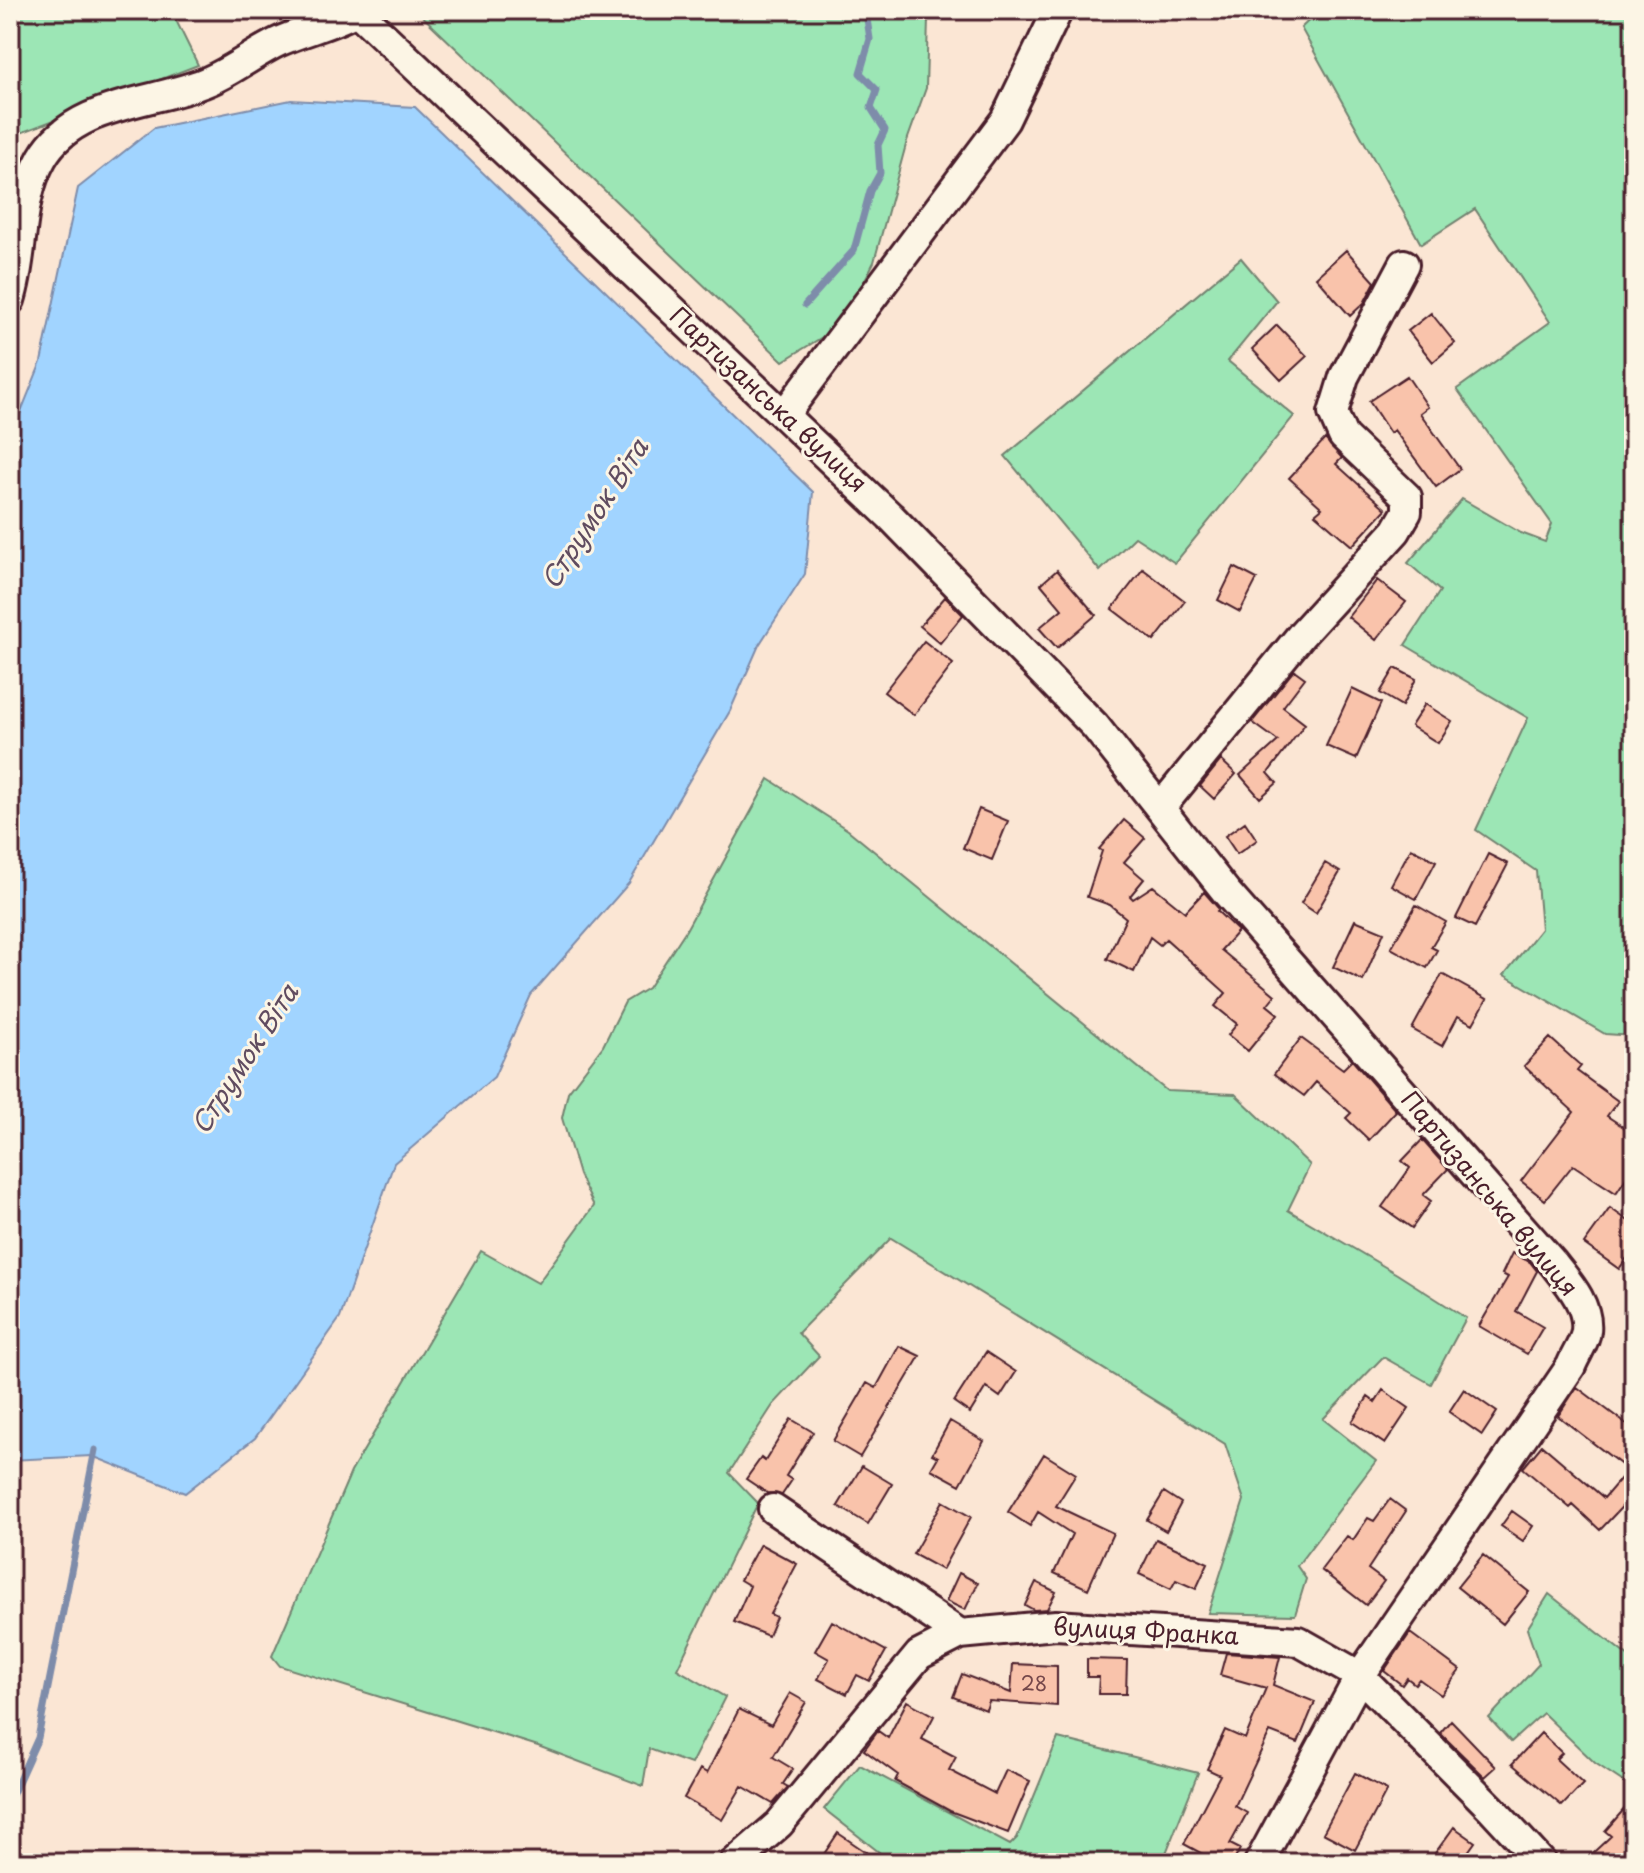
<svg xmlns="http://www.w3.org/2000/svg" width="1644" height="1873" viewBox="0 0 1644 1873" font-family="'Playpen Sans',sans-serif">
  <rect width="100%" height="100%" fill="#fbe6d4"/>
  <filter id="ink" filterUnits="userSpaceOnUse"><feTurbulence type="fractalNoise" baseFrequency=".0125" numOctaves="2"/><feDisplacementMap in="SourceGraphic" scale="16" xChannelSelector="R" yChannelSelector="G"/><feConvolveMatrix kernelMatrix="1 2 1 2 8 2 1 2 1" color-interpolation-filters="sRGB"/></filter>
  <g filter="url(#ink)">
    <path fill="#9ce6b5" stroke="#738270" stroke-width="2" d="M 10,10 L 171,10 L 198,65 L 10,137 Z
      M 416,10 L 926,10 L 928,19 L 926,88 L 907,141 L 874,262 L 842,325 L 783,361 Z
      M 1320,10 L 1634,10 L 1634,1036 L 1605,1034 L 1504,975 L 1541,929 L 1536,871 L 1476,830 L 1528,718 L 1405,645 L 1440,591 L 1408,563 L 1462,499 L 1521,533 L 1545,542 L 1552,524 L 1457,389 L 1550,322 L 1475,209 L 1421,244 L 1301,28 Z
      M 1241,258 L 1277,301 L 1228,361 L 1294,416 L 1175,563 L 1135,537 L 1100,571 L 1005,456 Z
      M 769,779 L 848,830 L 1167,1091 L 1235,1094 L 1310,1165 L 1288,1210 L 1397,1274 L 1466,1318 L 1431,1384 L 1383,1357 L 1323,1419 L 1376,1461 L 1297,1566 L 1306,1579 L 1295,1615 L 1208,1613 L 1244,1500 L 1225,1444 L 891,1238 L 798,1333 L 819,1356 L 773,1405 L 729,1473 L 758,1503 L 677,1669 L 725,1697 L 691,1764 L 649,1749 L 643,1786 L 538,1746 L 280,1666 L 272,1656 L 351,1472 L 481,1251 L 538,1283 L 594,1206 L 579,1175 L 562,1118 L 568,1092 L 603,1046 L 625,1002 L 648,988 L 686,930 Z
      M 1549,1594 L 1634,1661 L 1634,1789 L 1595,1763 L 1543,1713 L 1511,1742 L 1489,1718 L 1539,1664 L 1527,1629 Z
      M 1058,1738 L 1198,1773 L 1162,1863 L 885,1863 L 884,1856 L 824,1809 L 860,1765 L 1010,1845 L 1017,1838 Z"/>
    <path fill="#a1d4ff" stroke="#7e8caa" stroke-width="2" d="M 291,100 L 415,107 L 813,492 L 805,574 L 759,645 L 730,711 L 629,883 L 531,995 L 494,1077 L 394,1163 L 340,1318 L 255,1438 L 185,1493 L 92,1456 L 10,1460 L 10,439 L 41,362 L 78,188 L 154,128 Z"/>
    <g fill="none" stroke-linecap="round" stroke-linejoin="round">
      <path stroke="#7e8caa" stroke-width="7" d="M 805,305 L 854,250 L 870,191 L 880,173 L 878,145 L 885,130 L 871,108 L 877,90 L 860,73 L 870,39 L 867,19 L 869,10
        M 10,1800 L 38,1738 L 95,1450"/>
    </g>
    <path fill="#f9c3ab" stroke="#4a1f2b" stroke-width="2" d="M 1346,250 L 1375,282 L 1364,303 L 1350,316 L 1316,277 Z
      M 1431,313 L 1455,343 L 1433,362 L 1408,331 Z
      M 1277,325 L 1307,356 L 1281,380 L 1252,349 Z
      M 1407,376 L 1428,407 L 1420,413 L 1460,469 L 1436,487 L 1394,430 L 1390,433 L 1369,401 Z
      M 1325,439 L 1342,458 L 1336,464 L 1386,509 L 1352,546 L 1315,514 L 1322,508 L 1289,478 Z
      M 1234,567 L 1257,579 L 1240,612 L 1218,600 Z
      M 1143,569 L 1185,601 L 1154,641 L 1112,609 Z
      M 1057,570 L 1096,615 L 1057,648 L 1039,628 L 1062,609 L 1041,584 Z
      M 1377,580 L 1406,602 L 1376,640 L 1348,617 Z
      M 945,597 L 963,615 L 940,643 L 920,626 Z
      M 924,641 L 953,664 L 914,715 L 884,692 Z
      M 1395,668 L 1416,679 L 1402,706 L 1380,693 Z
      M 1294,670 L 1305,678 L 1283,707 L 1305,724 L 1268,773 L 1277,783 L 1260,798 L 1240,775 L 1278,741 L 1252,722 Z
      M 1352,689 L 1381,703 L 1356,759 L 1326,746 Z
      M 1425,704 L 1452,721 L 1438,743 L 1411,726 Z
      M 1221,760 L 1236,774 L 1214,799 L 1200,786 Z
      M 979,809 L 1008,821 L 992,860 L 963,848 Z
      M 1124,820 L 1145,838 L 1124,862 L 1144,879 L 1130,896 L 1133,899 L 1153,886 L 1185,912 L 1204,892 L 1219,909 L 1217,911 L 1238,931 L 1221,950 L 1275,995 L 1267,1005 L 1278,1014 L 1248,1051 L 1228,1035 L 1237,1024 L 1215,1006 L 1226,993 L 1166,939 L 1160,945 L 1150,937 L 1134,972 L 1107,959 L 1126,918 L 1110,905 L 1087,897 L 1102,851 L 1099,849 Z
      M 1245,822 L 1257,840 L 1237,854 L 1225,836 Z
      M 1411,848 L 1436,861 L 1416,899 L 1391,885 Z
      M 1488,854 L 1508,864 L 1475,927 L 1456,918 Z
      M 1325,863 L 1340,872 L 1316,913 L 1301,903 Z
      M 1416,905 L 1446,922 L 1431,947 L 1437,950 L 1427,968 L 1391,948 Z
      M 1355,920 L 1384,932 L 1363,981 L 1333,967 Z
      M 1442,974 L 1487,999 L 1473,1024 L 1458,1016 L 1442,1046 L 1412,1029 Z
      M 1301,1038 L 1343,1069 L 1352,1060 L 1396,1111 L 1369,1140 L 1346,1118 L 1351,1113 L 1316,1082 L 1304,1096 L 1274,1074 Z
      M 1550,1038 L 1581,1066 L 1577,1071 L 1618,1101 L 1607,1116 L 1634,1134 L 1634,1166 L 1616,1193 L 1573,1165 L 1545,1200 L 1521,1181 L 1574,1112 L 1524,1066 Z
      M 1422,1140 L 1448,1169 L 1423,1195 L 1431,1201 L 1412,1228 L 1382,1207 L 1410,1168 L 1402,1161 Z
      M 1610,1208 L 1634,1225 L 1634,1248 L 1619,1269 L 1584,1244 Z
      M 1512,1253 L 1530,1262 L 1537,1271 L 1516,1311 L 1543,1327 L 1527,1354 L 1479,1326 L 1508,1277 L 1502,1274 Z
      M 899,1346 L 920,1356 L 860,1457 L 833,1441 L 867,1383 L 876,1388 Z
      M 986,1352 L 1016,1372 L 1000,1397 L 986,1387 L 970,1413 L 954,1402 Z
      M 1577,1387 L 1634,1430 L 1634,1494 L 1600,1530 L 1573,1505 L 1570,1508 L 1523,1468 L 1542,1445 L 1604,1498 L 1628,1470 L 1558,1416 Z
      M 1464,1389 L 1497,1412 L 1482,1435 L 1449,1412 Z
      M 1383,1390 L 1409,1408 L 1385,1444 L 1352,1422 L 1368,1397 L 1375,1402 Z
      M 791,1419 L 813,1432 L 786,1476 L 792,1480 L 782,1495 L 767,1493 L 746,1479 L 761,1458 L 765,1461 Z
      M 950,1421 L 984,1441 L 960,1485 L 931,1469 L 938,1457 L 932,1454 Z
      M 1044,1454 L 1076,1474 L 1056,1506 L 1113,1533 L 1088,1589 L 1054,1573 L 1072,1534 L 1038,1512 L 1030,1526 L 1008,1512 Z
      M 862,1466 L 892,1484 L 868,1524 L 838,1506 Z
      M 1164,1492 L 1181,1503 L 1166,1531 L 1147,1520 Z
      M 1390,1499 L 1406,1511 L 1368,1569 L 1384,1581 L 1366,1605 L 1321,1570 L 1347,1536 L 1353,1540 L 1368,1518 L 1374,1521 Z
      M 943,1501 L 971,1517 L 942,1570 L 913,1554 Z
      M 1512,1511 L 1533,1526 L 1523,1541 L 1501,1526 Z
      M 1156,1539 L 1208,1563 L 1196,1589 L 1176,1580 L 1171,1589 L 1139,1574 Z
      M 760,1544 L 797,1564 L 770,1614 L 776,1617 L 768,1636 L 734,1622 L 750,1586 L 740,1580 Z
      M 1483,1555 L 1529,1592 L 1503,1624 L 1457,1587 Z
      M 959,1573 L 978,1583 L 965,1610 L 946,1601 Z
      M 1036,1582 L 1056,1592 L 1047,1609 L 1034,1610 L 1025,1605 Z
      M 832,1621 L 886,1651 L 869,1681 L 857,1675 L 847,1694 L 818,1679 L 829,1659 L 815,1651 Z
      M 1410,1633 L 1460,1670 L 1441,1695 L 1419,1679 L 1415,1684 L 1407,1678 L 1402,1685 L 1384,1671 Z
      M 1226,1653 L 1280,1657 L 1273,1685 L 1315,1702 L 1298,1743 L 1270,1732 L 1235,1806 L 1247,1813 L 1230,1844 L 1240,1849 L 1233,1863 L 1219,1863 L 1184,1844 L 1220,1775 L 1207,1769 L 1225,1730 L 1245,1739 L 1266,1688 L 1220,1675 Z
      M 1087,1659 L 1127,1660 L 1126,1694 L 1098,1694 L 1099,1677 L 1087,1677 Z
      M 1013,1664 L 1057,1666 L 1057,1706 L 989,1701 L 986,1710 L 953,1697 L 962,1674 L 1011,1693 Z
      M 790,1693 L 806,1702 L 773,1757 L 793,1769 L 783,1784 L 788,1787 L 773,1804 L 742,1786 L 722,1820 L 684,1798 L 700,1769 L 707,1773 L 739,1709 L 771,1725 Z
      M 907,1701 L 934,1716 L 922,1739 L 956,1757 L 949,1770 L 995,1794 L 1006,1770 L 1030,1781 L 1008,1833 L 950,1811 L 895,1781 L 898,1775 L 864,1750 L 878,1731 L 888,1738 Z
      M 1451,1720 L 1496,1767 L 1485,1777 L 1440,1733 Z
      M 1541,1733 L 1562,1753 L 1556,1759 L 1583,1784 L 1562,1806 L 1512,1764 Z
      M 1355,1773 L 1387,1790 L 1355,1850 L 1323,1833 Z
      M 1634,1798 L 1634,1836 L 1625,1846 L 1634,1855 L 1634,1863 L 1582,1863 L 1611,1836 L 1605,1831 Z
      M 1454,1827 L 1475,1842 L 1460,1863 L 1428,1863 Z
      M 838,1833 L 882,1863 L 818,1863 Z"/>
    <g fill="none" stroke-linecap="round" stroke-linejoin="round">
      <g stroke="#4a1f2b" stroke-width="34">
        <path id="street" d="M 356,10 L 890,516 L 1095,726 L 1227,893 L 1553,1263 C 1568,1282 1589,1305 1586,1331 C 1585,1342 1575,1355 1571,1366 L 1360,1676 L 1259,1863
          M 10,300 C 25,253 17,202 42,158 C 72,105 145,104 198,85 C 226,76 251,55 278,42 C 304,30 334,24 358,10
          M 784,415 L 1005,120 L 1058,10
          M 1161,807 L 1302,634 L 1396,531 L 1407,512 L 1407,497 L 1343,436 L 1333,413 L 1344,377 L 1404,264
          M 773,1509 L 960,1634
          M 734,1863 L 779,1824 L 919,1655 L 960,1634 L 1056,1625 L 1298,1641 L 1360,1676 L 1492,1809 L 1542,1863"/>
      </g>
      <use href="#street" stroke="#fcf5e5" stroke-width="28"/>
    </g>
  </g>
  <g text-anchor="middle" stroke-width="6" stroke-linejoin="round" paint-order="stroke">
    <g font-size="20" fill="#76484b">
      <text x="1034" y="1691">28</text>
    </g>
    <g font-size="24" fill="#4a1f2b" stroke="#fcf5e5">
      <text transform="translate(768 400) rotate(43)" y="8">Партизанська вулиця</text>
      <text transform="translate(1489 1194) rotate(50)" y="8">Партизанська вулиця</text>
      <text transform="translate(1146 1632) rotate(3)" y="8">вулиця Франка</text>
    </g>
    <g font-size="26" font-style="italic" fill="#604c60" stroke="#fcf5e5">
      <text transform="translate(595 514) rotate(-57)" y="9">Струмок Віта</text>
      <text transform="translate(245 1059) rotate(-57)" y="9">Струмок Віта</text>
    </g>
  </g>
  <rect width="1644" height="1873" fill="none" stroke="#fcf5e5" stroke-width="40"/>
  <rect x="20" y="20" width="1604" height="1833" fill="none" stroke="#4a1f2b" stroke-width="3" filter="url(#ink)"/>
</svg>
